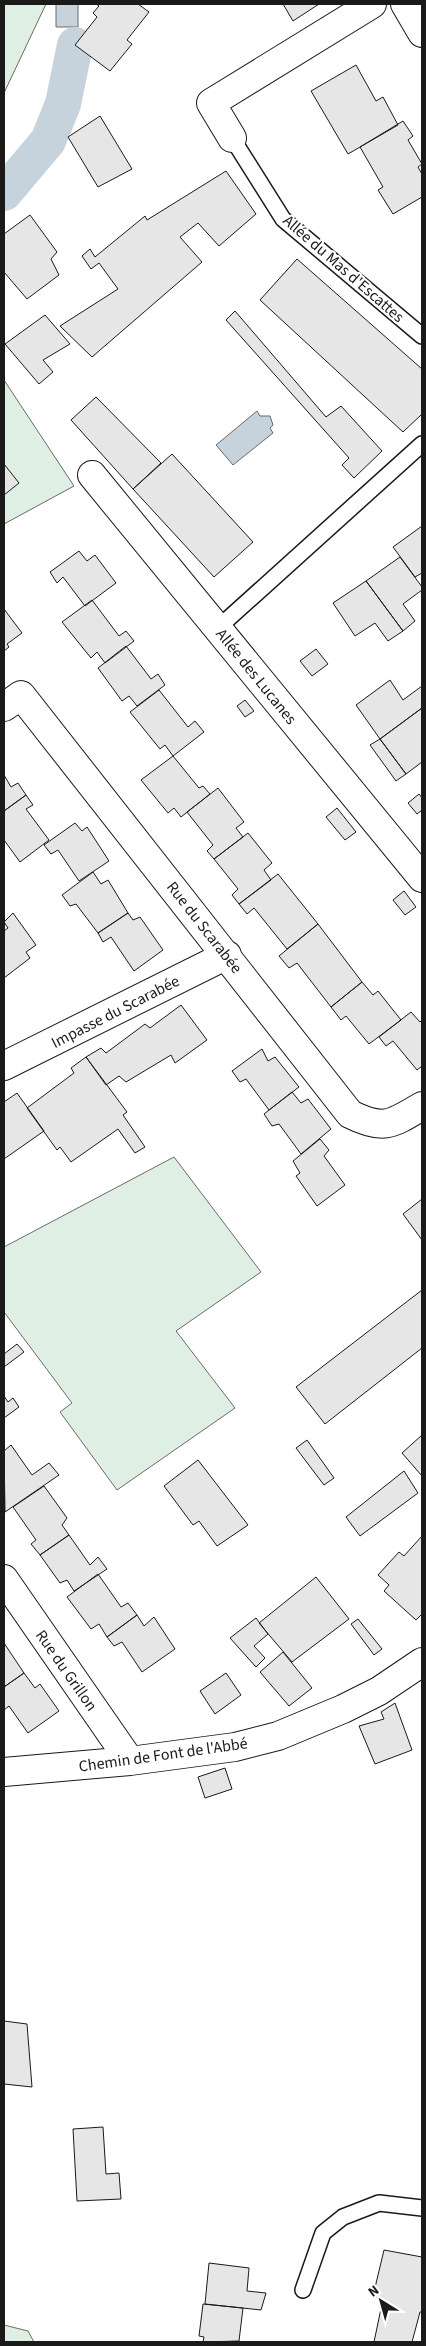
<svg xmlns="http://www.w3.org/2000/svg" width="426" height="2346" viewBox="0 0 426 2346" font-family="'Source Sans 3',sans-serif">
  <rect width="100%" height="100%" fill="#fff"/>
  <path fill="#e0efe3" stroke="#6a6a6a" d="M 4,4 L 46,4 L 4,93 Z
    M 4,380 L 74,486 L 4,524 Z
    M 174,1157 L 261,1272 L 176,1331 L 235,1408 L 117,1490 L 60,1412 L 72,1403 L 4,1312 L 4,1247 Z
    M 4,2325 L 28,2331 L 34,2342 L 4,2342 Z"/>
  <path fill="#c6d2dc" stroke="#6a6a6a" d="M 56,4 L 78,4 L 78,27 L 56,27 Z
    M 257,411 L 260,416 L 270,416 L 273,425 L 270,428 L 273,433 L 233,465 L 216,445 Z"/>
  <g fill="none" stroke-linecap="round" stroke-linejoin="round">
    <path stroke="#c6d2dc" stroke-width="36" d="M 4,193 L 48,141 L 63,104 L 75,45"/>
  </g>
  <path fill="#e6e6e6" stroke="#1a1a1a" d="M 96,4 L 138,4 L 149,12 L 127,40 L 132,44 L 110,71 L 75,45 L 97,17 L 93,13 L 99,6 Z
    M 283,4 L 319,4 L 293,21 Z
    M 356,65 L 376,101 L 383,97 L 398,125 L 348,154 L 311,91 Z
    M 100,116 L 132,169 L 98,187 L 68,137 Z
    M 403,121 L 413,136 L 408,140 L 422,164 L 418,167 L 422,174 L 422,197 L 393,214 L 378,190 L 383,187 L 360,147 Z
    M 226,171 L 256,214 L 219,246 L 198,223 L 180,237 L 202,262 L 92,357 L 60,326 L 118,289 L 99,263 L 91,269 L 82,256 L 90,249 L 95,257 L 145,216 L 147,220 Z
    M 30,215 L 57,252 L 51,259 L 59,275 L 27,299 L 4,272 L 4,234 Z
    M 297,259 L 422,369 L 422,414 L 403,432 L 260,300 Z
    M 235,311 L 326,417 L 341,406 L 382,451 L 354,478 L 342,465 L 349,458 L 226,320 Z
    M 45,315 L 70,344 L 43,360 L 53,372 L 39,384 L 5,344 Z
    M 96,397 L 161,463 L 133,489 L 71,420 Z
    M 172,454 L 253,542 L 214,577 L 133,489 Z
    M 4,464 L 19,483 L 4,495 Z
    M 422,526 L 422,573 L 415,577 L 393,547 Z
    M 79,551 L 87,561 L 95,555 L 116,583 L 85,606 L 63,577 L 57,583 L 50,572 Z
    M 400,557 L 422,587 L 422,590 L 403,604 L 415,621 L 403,631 L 366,581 Z
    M 366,581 L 403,631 L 388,641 L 375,623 L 355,636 L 333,603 Z
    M 92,600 L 119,636 L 126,631 L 134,641 L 105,663 L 97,652 L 91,658 L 62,622 Z
    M 4,609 L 22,633 L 7,644 L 9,647 L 4,651 Z
    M 126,646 L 151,679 L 158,674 L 165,685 L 137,706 L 129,696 L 122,701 L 98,668 Z
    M 316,649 L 328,664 L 312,676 L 300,661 Z
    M 390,680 L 403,700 L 422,686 L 422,708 L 380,739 L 356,705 Z
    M 159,690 L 188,727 L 195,721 L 204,732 L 173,756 L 165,745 L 160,749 L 130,712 Z
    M 245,700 L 254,711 L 245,717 L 237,706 Z
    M 422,708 L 422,762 L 406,774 L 380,739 Z
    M 380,739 L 406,774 L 396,781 L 370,745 Z
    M 173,756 L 199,788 L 203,786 L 210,794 L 181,817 L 174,808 L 168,813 L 141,780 Z
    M 4,775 L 11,787 L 18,783 L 26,795 L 4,811 Z
    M 218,788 L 244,822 L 236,828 L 243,837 L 214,859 L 207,851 L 213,845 L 187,812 Z
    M 419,794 L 422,798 L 422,810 L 417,814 L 408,803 Z
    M 26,795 L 33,805 L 26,809 L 49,840 L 20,862 L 4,840 L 4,811 Z
    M 337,808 L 356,832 L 345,840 L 326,817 Z
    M 75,823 L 82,831 L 87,827 L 109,861 L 79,881 L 58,850 L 51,854 L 44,845 Z
    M 248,833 L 272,863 L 264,870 L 271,880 L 239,904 L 232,895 L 238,889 L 214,859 Z
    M 93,872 L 101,884 L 108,880 L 128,913 L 98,933 L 76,904 L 70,906 L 62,895 Z
    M 278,874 L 318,924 L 287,949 L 254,908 L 247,914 L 239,904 Z
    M 404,891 L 416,907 L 405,915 L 393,900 Z
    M 13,913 L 36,945 L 26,952 L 30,958 L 4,978 L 4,931 L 8,928 L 4,922 Z
    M 128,913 L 133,920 L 140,917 L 163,950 L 134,971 L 111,937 L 103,942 L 98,933 Z
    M 318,924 L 362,982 L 331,1007 L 297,963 L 289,968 L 279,956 Z
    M 362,982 L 373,995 L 378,991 L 401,1020 L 369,1044 L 346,1016 L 341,1020 L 331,1007 Z
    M 181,1005 L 207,1040 L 175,1063 L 171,1055 L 126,1082 L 119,1076 L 106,1085 L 86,1057 L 101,1048 L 106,1053 L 145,1024 L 150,1028 Z
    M 411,1012 L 420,1022 L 422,1020 L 422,1066 L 417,1070 L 393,1041 L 386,1046 L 379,1037 Z
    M 262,1049 L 268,1061 L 275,1057 L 299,1087 L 269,1110 L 246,1079 L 240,1082 L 232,1071 Z
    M 86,1057 L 127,1112 L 123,1115 L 145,1147 L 135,1153 L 118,1129 L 71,1162 L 60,1147 L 57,1150 L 27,1108 L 74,1073 L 71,1068 Z
    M 292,1092 L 301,1103 L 308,1099 L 331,1129 L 301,1154 L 279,1124 L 272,1126 L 264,1114 Z
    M 17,1093 L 44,1131 L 4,1159 L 4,1102 Z
    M 320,1139 L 329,1150 L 324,1156 L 345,1185 L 317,1206 L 296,1176 L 300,1173 L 293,1161 Z
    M 422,1199 L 422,1240 L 403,1214 Z
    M 422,1290 L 422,1348 L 325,1424 L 296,1387 Z
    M 17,1344 L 24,1352 L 4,1367 L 4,1354 Z
    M 4,1396 L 8,1402 L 13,1398 L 19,1407 L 4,1418 Z
    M 422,1435 L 422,1476 L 402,1453 Z
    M 307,1440 L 334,1478 L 324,1485 L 296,1448 Z
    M 11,1445 L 32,1475 L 49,1463 L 59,1475 L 5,1512 L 4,1451 Z
    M 198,1460 L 248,1525 L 217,1546 L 199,1521 L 193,1525 L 164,1486 Z
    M 404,1471 L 418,1493 L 360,1536 L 346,1517 Z
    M 44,1486 L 67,1518 L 62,1525 L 69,1535 L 40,1555 L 31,1544 L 36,1540 L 13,1507 Z
    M 69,1535 L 90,1565 L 98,1557 L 107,1569 L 74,1591 L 67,1580 L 60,1583 L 40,1555 Z
    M 422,1536 L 422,1614 L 416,1620 L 384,1591 L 389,1585 L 378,1575 L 399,1552 L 404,1556 Z
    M 98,1574 L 121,1607 L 128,1603 L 137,1615 L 107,1637 L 99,1624 L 91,1629 L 67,1597 Z
    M 316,1577 L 349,1619 L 292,1662 L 259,1623 Z
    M 137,1615 L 144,1626 L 154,1617 L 175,1649 L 142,1672 L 122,1642 L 114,1646 L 107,1637 Z
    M 256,1618 L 268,1634 L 254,1646 L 265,1658 L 256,1667 L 230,1638 Z
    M 358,1619 L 382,1649 L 374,1655 L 351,1624 Z
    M 4,1643 L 24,1673 L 4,1687 Z
    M 283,1652 L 312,1688 L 289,1706 L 260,1672 Z
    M 24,1673 L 35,1688 L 40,1684 L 59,1711 L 28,1733 L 9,1706 L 4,1710 L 4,1687 Z
    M 226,1673 L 241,1695 L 215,1714 L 200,1691 Z
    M 395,1703 L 412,1750 L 375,1764 L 359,1726 L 384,1719 L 381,1712 Z
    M 225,1768 L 232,1789 L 205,1798 L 198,1777 Z
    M 4,2021 L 27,2024 L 32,2087 L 4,2084 Z
    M 103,2127 L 106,2174 L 119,2173 L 121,2199 L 77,2201 L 73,2129 Z
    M 384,2250 L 422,2257 L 422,2312 L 420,2312 L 412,2342 L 374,2342 L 383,2299 L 373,2296 Z
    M 209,2263 L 249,2268 L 247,2291 L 266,2293 L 261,2310 L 205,2304 Z
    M 203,2304 L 243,2308 L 239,2341 L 203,2342 L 204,2337 L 199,2336 Z"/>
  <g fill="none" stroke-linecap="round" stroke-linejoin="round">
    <g stroke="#1a1a1a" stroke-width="18">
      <path id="service" d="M 232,138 L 283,219 L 422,336
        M 218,628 L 422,444
        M 303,2290 L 323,2233 L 343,2217 L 379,2203 L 422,2208"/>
    </g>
    <g stroke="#1a1a1a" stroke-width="30">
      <path id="minor" d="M 405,4 L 422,33
        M 232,138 L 211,103 L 372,4
        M 92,475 L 422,878
        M 4,707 L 21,695 L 350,1114 C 384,1131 392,1124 422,1106
        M 4,1066 L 227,955
        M 4,1579 L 130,1761
        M 4,1772 L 130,1761 L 235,1747 L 278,1736 L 343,1709 L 379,1691 L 422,1662"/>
    </g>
    <use href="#service" stroke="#fff" stroke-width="15"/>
    <use href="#minor" stroke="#fff" stroke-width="28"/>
  </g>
  <g text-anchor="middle" stroke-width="4" stroke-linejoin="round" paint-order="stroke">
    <g font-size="16" fill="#1a1a1a" stroke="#fff">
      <text transform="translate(344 268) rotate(41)" y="6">Allée du Mas d'Escattes</text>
      <text transform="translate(257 676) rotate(51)" y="6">Allée des Lucanes</text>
      <text transform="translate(205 927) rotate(52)" y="6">Rue du Scarabée</text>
      <text transform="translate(115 1011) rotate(-27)" y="6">Impasse du Scarabée</text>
      <text transform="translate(67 1670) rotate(55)" y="6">Rue du Grillon</text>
      <text transform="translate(163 1754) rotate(-8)" y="6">Chemin de Font de l'Abbé</text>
    </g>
  </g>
  <rect width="426" height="2346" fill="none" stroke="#1a1a1a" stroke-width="10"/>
  <g transform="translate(381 2301) rotate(323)" stroke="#ffffff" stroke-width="4" paint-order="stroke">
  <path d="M0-4L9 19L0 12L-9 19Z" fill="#1a1a1a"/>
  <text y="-8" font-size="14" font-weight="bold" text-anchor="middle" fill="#1a1a1a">N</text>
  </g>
</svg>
